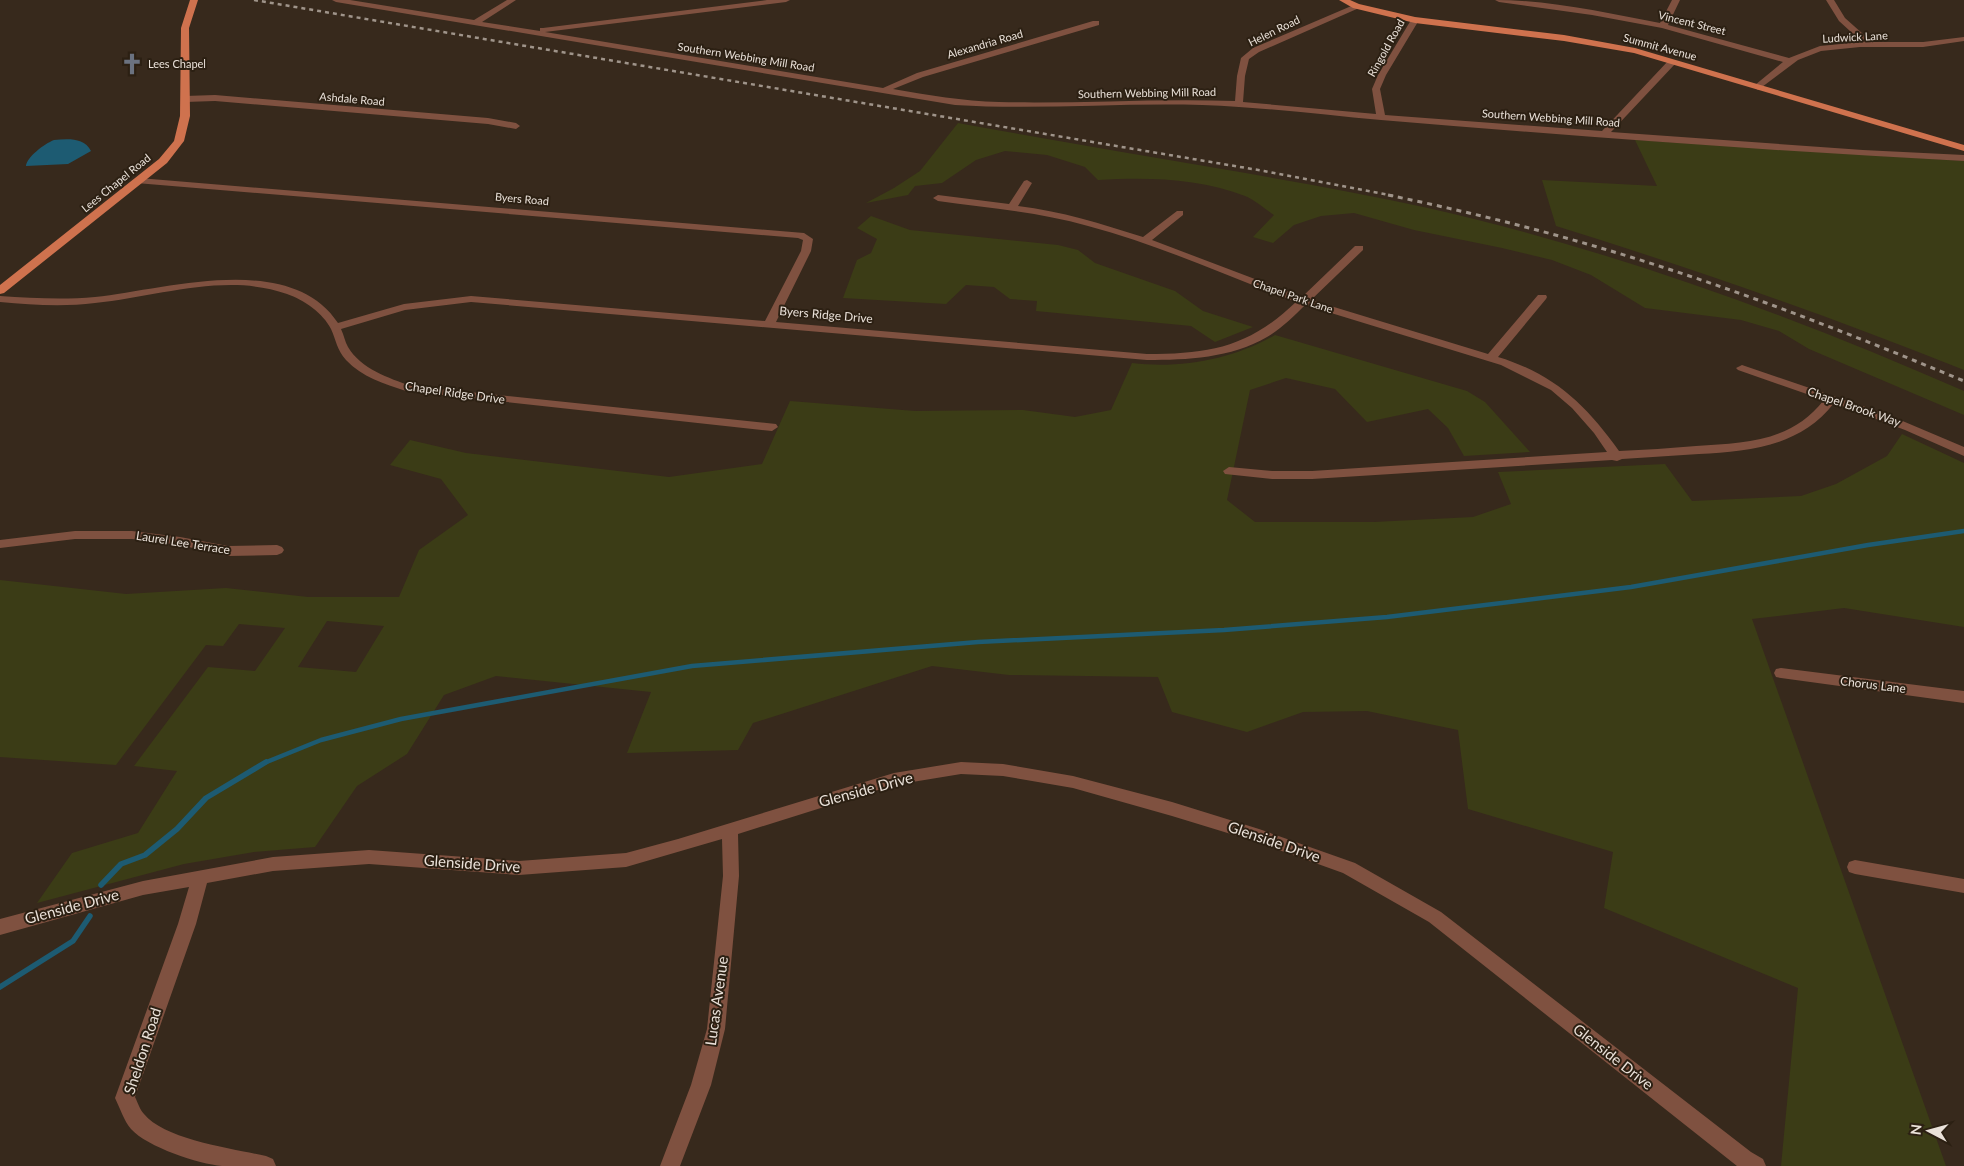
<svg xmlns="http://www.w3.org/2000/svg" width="1964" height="1166" viewBox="0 0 1964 1166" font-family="Lato,sans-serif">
  <rect width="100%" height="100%" fill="#37291c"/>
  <path fill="#3b3c16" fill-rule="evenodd" d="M 958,123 C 1046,139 1134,154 1222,169 C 1291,181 1360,193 1428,208 C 1612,250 1791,315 1964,391 L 1964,415 L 1809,349 L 1779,331 L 1741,320 L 1645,308 L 1591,275 L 1552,260 L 1502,248 L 1414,230 L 1354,213 L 1321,216 L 1294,225 L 1273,243 L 1253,237 L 1274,215 C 1265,209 1255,200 1245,196 C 1199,178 1147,177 1098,180 L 1085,167 L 1047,155 L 1005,151 L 976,160 L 942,183 L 915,186 L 908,195 L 866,203 L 894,188 L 920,171 Z
    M 1635,140 L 1964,161 L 1964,370 C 1830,316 1694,269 1556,226 L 1542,180 L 1657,186 Z
    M 871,216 L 910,230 L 1058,245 L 1078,250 L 1095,263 L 1175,291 L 1203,311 L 1253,327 L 1215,342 L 1191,326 L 1036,311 L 1037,301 L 1010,299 L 994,287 L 966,285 L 946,304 L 843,298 L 857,260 L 871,253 L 877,239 L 857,228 Z
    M 1275,335 L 1467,391 L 1485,402 L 1530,452 L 1464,456 L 1448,428 L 1428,409 L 1367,422 L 1335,389 L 1286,378 L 1250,390 L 1227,500 L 1255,522 L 1374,522 L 1473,517 L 1511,504 L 1498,472 L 1665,464 L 1692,501 L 1801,496 L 1836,484 L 1887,456 L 1902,434 L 1964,463 L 1964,627 L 1844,608 L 1752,619 L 1946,1166 L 1781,1166 L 1798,988 L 1604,908 L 1613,852 L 1468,809 L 1458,730 L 1367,711 L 1303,712 L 1247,732 L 1172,712 L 1158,677 L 1009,675 L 932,666 L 753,723 L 738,750 L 627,753 L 651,692 L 496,676 L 444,695 L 407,754 L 357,786 L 315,847 L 254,852 L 184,864 L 37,903 L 72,853 L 138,833 L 177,771 L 134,766 L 208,667 L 255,671 L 285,628 L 239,624 L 223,646 L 206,645 L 116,765 L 0,757 L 0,580 L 126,594 L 226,588 L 308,597 L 399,597 L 419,550 L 468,515 L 441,479 L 390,465 L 410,440 L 466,453 L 669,477 L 762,464 L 790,401 L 915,411 L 1023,410 L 1075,417 L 1111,410 L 1132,363 C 1181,369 1233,359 1275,335 ZM 327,621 L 384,626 L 356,672 L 298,667 Z"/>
  <path fill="#1d5b72" d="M 54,140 C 67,139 84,137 91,151 L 68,164 L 26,166 C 27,157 44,144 54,140 Z"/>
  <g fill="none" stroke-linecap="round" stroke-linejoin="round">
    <path stroke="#1d5b72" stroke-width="4.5" d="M 264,763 L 321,740 L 401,719 L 692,666 L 978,642 L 1224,630 L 1387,617 L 1631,587 L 1868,545 L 1964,531"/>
    <path stroke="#1d5b72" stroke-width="5.5" d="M 101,885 L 121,864 L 145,855 L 177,829 L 206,798 L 266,762
      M 0,987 L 73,941 L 90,916"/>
    <path fill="#7f5140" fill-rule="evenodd" d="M 332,0 L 350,0 L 474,20 L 507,0 L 516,0 L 482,22 L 540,31 L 540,28 L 543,28 L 767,0 L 790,0 L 786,2 L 545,32 L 883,88 L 917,73 L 1093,21 L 1099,21 L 1099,25 L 923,77 L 893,89 C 928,95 963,101 999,102 C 1078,104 1156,98 1235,101 L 1237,76 L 1241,58 L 1253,48 L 1356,4 L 1360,6 L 1359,8 L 1259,52 L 1249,59 L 1245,76 L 1243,102 L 1376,114 L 1372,89 L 1378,75 L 1411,20 L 1415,18 L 1419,20 L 1386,75 L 1380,89 L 1385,115 L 1602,131 L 1669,60 L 1672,60 L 1676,62 L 1675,64 L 1611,132 L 1863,150 L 1964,155 L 1964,161 C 1770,151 1575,136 1381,120 C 1334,116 1287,110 1239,107 C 1145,100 1050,111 955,105 L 336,2 Z
      M 1495,0 C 1550,0 1606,13 1660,23 L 1672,0 L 1680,0 L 1668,25 L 1789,58 L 1820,46 L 1862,42 L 1839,21 L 1826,0 L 1834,0 L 1845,18 L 1872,42 L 1923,42 L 1964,37 L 1964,41 L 1923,47 L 1860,47 L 1821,51 L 1798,60 L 1758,90 L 1754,87 L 1755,85 L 1783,62 L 1662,28 L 1592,15 L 1499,2 Z
      M 215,95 L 488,118 L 516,123 L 520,126 L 516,129 L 488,124 L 215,101 L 185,102 L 181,99 L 185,96 Z
      M 139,178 L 804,233 L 813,239 L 811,251 L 776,322 L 1147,354 C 1210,354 1249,347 1296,302 C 1228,276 1159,245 1088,226 C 1039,212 989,208 938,201 L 933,198 L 938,195 L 1009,204 L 1024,181 L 1027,180 L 1032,183 L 1018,206 C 1061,211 1102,224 1143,237 L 1177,211 L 1183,211 L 1183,215 L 1152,240 L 1302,297 L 1355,246 L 1363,246 L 1363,250 L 1311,300 L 1488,354 L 1538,295 L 1546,295 L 1547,297 L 1546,299 L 1498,357 C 1554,374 1586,405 1619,451 C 1645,450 1670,448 1696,446 C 1745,443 1791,442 1824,400 L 1738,370 L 1736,368 L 1742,365 L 1886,414 L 1964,447 L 1964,456 L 1905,430 L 1834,403 C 1800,447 1749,451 1699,454 C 1673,456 1648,457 1622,459 L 1617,461 L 1612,460 L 1312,479 L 1272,479 L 1225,474 L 1223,471 L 1229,467 L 1272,471 L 1312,471 L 1607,452 L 1594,433 L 1572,408 L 1551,390 L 1501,365 L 1305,305 C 1294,316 1281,329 1267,337 C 1231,358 1187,360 1147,360 L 471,302 L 405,310 L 341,329 C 344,335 345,342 348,347 C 361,369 389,378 411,386 L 776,424 L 778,427 L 772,431 L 406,391 C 384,384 362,377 346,360 C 337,350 336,340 331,329 C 323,313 304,300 287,294 C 225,272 158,297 95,303 C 64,307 32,305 0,302 L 0,296 C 31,298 63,300 95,297 C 164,290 290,250 338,323 L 404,304 L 471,296 L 765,321 L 801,251 L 803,240 L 798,238 L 136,183 L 134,181 Z
      M 75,531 L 132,531 L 180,537 L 228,546 L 277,545 L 282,547 L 284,550 L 282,553 L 277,555 L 228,556 L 180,545 L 132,539 L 75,539 L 0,548 L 0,540 Z
      M 1781,668 L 1964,691 L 1964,703 L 1781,678 L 1776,677 L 1774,673 L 1776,669 Z
      M 961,762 L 1003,764 L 1073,776 L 1172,802 L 1259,829 L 1355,863 L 1441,912 L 1751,1152 L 1763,1159 L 1766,1166 L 1737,1166 L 1429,922 L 1343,873 L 1257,842 L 1172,816 L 1073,788 L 1003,776 L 961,774 L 894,785 L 738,834 L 739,876 L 725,1029 L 711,1085 L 680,1166 L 660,1166 L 691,1085 L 707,1029 L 723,876 L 722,839 L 626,867 L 519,875 L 369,864 L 273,871 L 207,883 L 196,924 L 135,1097 C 138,1103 140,1110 144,1114 C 165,1140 235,1149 266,1156 L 273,1159 L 276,1166 C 258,1166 240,1166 222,1166 C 199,1164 147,1147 131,1129 C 124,1121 120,1108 115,1098 L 178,924 L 189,887 L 143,895 L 0,935 L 0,919 L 143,881 L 273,857 L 369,850 L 519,861 L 626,853 L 678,839 L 894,773 Z
      M 1855,860 L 1964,879 L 1964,893 L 1855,874 L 1849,872 L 1847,867 L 1849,862 Z"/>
    <path fill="#cf724e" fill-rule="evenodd" d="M 190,0 L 198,0 L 189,28 L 190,116 L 184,141 L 167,163 L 4,293 L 0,294 L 0,285 L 159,159 L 174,141 L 180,116 L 181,28 Z
      M 1339,0 L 1350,0 L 1359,4 L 1415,17 L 1564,35 L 1635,48 L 1964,145 L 1964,151 L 1634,53 L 1564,41 L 1415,23 L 1353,8 Z"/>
    <path stroke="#9f948a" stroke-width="2.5" stroke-dasharray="4 4" stroke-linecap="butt" d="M 254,0 L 1264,171 L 1394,196"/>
    <path stroke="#9f948a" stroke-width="3" stroke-dasharray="5 5" stroke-linecap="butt" d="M 1388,195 C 1455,209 1522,225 1587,244 C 1716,281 1841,330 1964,381"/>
  </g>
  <defs>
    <g id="church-bare" transform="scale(1.725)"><path d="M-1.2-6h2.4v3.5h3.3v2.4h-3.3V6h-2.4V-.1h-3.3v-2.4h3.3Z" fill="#6b7280" stroke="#2c2013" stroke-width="2.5" paint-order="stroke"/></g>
  </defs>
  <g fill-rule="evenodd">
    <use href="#church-bare" x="132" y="64"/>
  </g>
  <g text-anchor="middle" stroke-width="4" stroke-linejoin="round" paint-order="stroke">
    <g font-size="11" fill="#eae1d9" stroke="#2c2013">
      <text transform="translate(1692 23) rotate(14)" y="4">Vincent Street</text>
      <text transform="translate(1274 31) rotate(-26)" y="4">Helen Road</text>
      <text transform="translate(1855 37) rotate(-3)" y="4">Ludwick Lane</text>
      <text transform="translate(985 44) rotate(-16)" y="4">Alexandria Road</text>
      <text transform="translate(1660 47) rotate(15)" y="4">Summit Avenue</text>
      <text transform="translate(1386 48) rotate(-61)" y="4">Ringold Road</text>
      <text transform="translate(746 57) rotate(9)" y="4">Southern Webbing Mill Road</text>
      <text transform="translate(1147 93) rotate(-1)" y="4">Southern Webbing Mill Road</text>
      <text transform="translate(352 99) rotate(5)" y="4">Ashdale Road</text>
      <text transform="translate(1551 118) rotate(4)" y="4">Southern Webbing Mill Road</text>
      <text transform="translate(116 183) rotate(-39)" y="4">Lees Chapel Road</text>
      <text transform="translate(522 199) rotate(5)" y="4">Byers Road</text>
      <text transform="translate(1293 296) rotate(19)" y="4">Chapel Park Lane</text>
    </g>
    <g font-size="11" fill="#eae1d9" stroke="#2c2013" text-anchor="start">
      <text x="148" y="68">Lees Chapel</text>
    </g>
    <g font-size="12" fill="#eae1d9" stroke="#2c2013">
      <text transform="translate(826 315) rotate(5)" y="4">Byers Ridge Drive</text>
      <text transform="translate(455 393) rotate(8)" y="4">Chapel Ridge Drive</text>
      <text transform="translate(1854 407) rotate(19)" y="4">Chapel Brook Way</text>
      <text transform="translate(183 543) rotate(9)" y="4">Laurel Lee Terrace</text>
      <text transform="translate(1873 685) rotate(7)" y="4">Chorus Lane</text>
    </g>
    <g font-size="15" fill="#eae1d9" stroke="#2c2013">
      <text transform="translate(866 790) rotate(-15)" y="5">Glenside Drive</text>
      <text transform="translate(1274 842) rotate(19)" y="5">Glenside Drive</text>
      <text transform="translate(472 864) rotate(4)" y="5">Glenside Drive</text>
      <text transform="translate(72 907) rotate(-15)" y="5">Glenside Drive</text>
      <text transform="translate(717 1001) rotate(-82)" y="5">Lucas Avenue</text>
      <text transform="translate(143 1051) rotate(-72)" y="5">Sheldon Road</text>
      <text transform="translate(1613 1057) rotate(38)" y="5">Glenside Drive</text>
    </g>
  </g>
  <g transform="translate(1929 1131) rotate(276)" stroke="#2c2013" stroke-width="4" paint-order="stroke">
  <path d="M0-4L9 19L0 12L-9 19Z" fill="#eae1d9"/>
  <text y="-8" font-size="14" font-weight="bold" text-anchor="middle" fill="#eae1d9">N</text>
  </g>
</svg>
